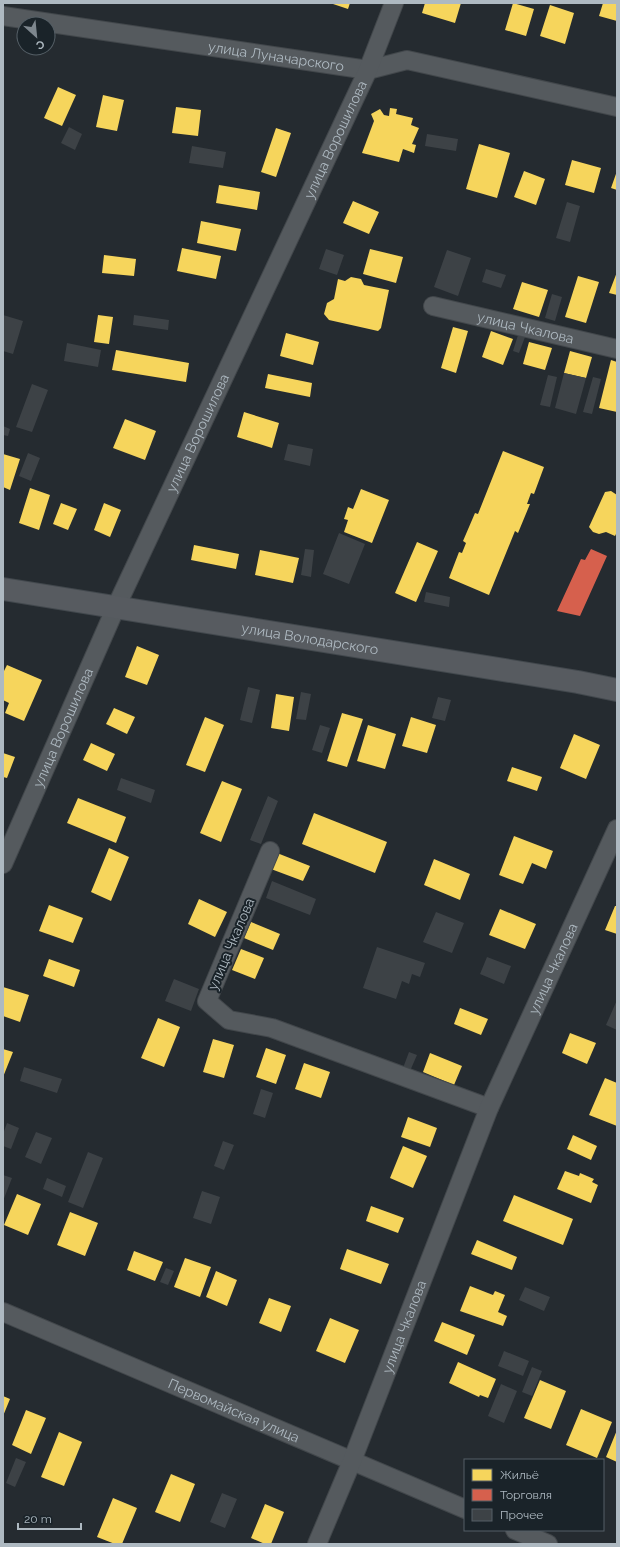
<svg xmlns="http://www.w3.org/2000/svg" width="620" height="1547" viewBox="0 0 620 1547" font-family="Raleway,sans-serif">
  <rect width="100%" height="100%" fill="#252b30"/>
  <path fill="#f6d55c" d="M 330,3 L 350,3 L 348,9 Z
    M 425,3 L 461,3 L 455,23 L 422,13 Z
    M 513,3 L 534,9 L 526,36 L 505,30 Z
    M 603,3 L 617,3 L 617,21 L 599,16 Z
    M 550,5 L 574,13 L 565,44 L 540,36 Z
    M 58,87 L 76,95 L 62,126 L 44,118 Z
    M 103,95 L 124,100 L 117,131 L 96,127 Z
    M 176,107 L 201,110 L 198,136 L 172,133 Z
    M 390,108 L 397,109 L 396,114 L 413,118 L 411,125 L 419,128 L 412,144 L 416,145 L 414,153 L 403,149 L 399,162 L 362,153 L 374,121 L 371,114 L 380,109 L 384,115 L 389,116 Z
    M 276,128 L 291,133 L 276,177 L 261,172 Z
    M 479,144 L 510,153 L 497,198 L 466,189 Z
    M 572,160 L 601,168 L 594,193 L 565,185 Z
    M 524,171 L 545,179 L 536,205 L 514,197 Z
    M 617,171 L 617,190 L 611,188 Z
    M 219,185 L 260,192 L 257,210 L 216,203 Z
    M 353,201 L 379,212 L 369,234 L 343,223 Z
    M 201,221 L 241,229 L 236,251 L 197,243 Z
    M 182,248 L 221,256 L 216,279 L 177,271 Z
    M 370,249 L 403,257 L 396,283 L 363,274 Z
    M 104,255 L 136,259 L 134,276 L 102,273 Z
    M 617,272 L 617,295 L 609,293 Z
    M 578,276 L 599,282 L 586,323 L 565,317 Z
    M 351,277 L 361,279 L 364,285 L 389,290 L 381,328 L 378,331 L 329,320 L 324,314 L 327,303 L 334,299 L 338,279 L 345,281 Z
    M 522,282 L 548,290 L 539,317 L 513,309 Z
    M 98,315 L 113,317 L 109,344 L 94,342 Z
    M 453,327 L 468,331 L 456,373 L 441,368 Z
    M 491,331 L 513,339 L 503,365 L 482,357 Z
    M 286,333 L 319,342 L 313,365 L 280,356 Z
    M 529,342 L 552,348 L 545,370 L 523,364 Z
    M 116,350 L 189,363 L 186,382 L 112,370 Z
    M 570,351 L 592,357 L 586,378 L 564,373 Z
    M 611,360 L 617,362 L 617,412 L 599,408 Z
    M 268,374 L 312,383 L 310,397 L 265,388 Z
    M 244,412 L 279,423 L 272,448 L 237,437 Z
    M 125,419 L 156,431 L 145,460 L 113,448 Z
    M 503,451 L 544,467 L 534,494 L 531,493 L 527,504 L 530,504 L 518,533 L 515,531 L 489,595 L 449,578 L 459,552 L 462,553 L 466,543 L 463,541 L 475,513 L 478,514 Z
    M 3,454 L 20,459 L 10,490 L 3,487 Z
    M 30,488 L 50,495 L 39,530 L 19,523 Z
    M 361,489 L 389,500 L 372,543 L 344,532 L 348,520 L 344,519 L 348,507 L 353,509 Z
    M 611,491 L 617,495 L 617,532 L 615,536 L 606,532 L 599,534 L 593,532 L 589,527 L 605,492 Z
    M 61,503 L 77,509 L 68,530 L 53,524 Z
    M 104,503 L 121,510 L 110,537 L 94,530 Z
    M 417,542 L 438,551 L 416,602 L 395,593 Z
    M 194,545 L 239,554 L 236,569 L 191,560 Z
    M 260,550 L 299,558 L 293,583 L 255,575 Z
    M 137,646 L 159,655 L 147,685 L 125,677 Z
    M 7,665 L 42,680 L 24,721 L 5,713 L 9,703 L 3,700 L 3,673 Z
    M 276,694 L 294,697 L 289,731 L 271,728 Z
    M 114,708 L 135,717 L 127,734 L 106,724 Z
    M 342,713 L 363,719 L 347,767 L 327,761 Z
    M 205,717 L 224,725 L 205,772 L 186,765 Z
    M 411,717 L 436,725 L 427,753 L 402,746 Z
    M 368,725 L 396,734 L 385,769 L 357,761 Z
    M 574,734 L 600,745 L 586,779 L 560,768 Z
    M 91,743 L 115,754 L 107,771 L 83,760 Z
    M 3,753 L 15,757 L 7,778 L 3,777 Z
    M 512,767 L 542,777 L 537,791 L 507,781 Z
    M 222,781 L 242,789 L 221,842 L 200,833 Z
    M 78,798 L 126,817 L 116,843 L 67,823 Z
    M 314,813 L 387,842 L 375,873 L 302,844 Z
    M 514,836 L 553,851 L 546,869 L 532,863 L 523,884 L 499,875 Z
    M 109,848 L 129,857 L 111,901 L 91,892 Z
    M 277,853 L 310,866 L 303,881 L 271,869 Z
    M 434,859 L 470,874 L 460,900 L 424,885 Z
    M 199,899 L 227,912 L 215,937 L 188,924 Z
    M 49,905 L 83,918 L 73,943 L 39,931 Z
    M 615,906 L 617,906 L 617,934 L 605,930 Z
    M 500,909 L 536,924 L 525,949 L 489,935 Z
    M 251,922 L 280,934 L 273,950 L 244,938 Z
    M 241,949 L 264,958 L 255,979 L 232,970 Z
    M 49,959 L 80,970 L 74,987 L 43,976 Z
    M 3,987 L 29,995 L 20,1022 L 3,1016 Z
    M 460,1008 L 488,1019 L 481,1035 L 454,1024 Z
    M 158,1018 L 180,1027 L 164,1067 L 141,1058 Z
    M 570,1033 L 596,1043 L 587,1064 L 562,1053 Z
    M 213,1039 L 234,1045 L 224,1078 L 203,1072 Z
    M 266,1048 L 286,1055 L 276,1084 L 256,1077 Z
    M 3,1049 L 13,1052 L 3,1077 Z
    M 430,1053 L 462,1066 L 454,1085 L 423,1072 Z
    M 304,1063 L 330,1072 L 321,1098 L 295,1089 Z
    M 605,1078 L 617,1083 L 617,1126 L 589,1115 Z
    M 408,1117 L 437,1128 L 430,1147 L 401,1137 Z
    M 573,1135 L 597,1146 L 591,1160 L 567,1149 Z
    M 403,1146 L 427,1156 L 413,1188 L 390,1178 Z
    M 565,1171 L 579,1176 L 580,1173 L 594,1179 L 592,1182 L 598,1185 L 591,1203 L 557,1189 Z
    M 17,1194 L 41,1204 L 28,1235 L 4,1225 Z
    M 514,1195 L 573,1219 L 563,1245 L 503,1221 Z
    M 371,1206 L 404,1218 L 398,1233 L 366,1221 Z
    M 70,1212 L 98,1223 L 85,1256 L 57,1245 Z
    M 477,1240 L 517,1257 L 512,1270 L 471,1254 Z
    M 347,1249 L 389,1264 L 381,1284 L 340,1269 Z
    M 134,1251 L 163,1262 L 155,1281 L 127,1270 Z
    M 185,1258 L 211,1267 L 200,1297 L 174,1287 Z
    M 216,1271 L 237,1280 L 227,1306 L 206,1297 Z
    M 470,1286 L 493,1295 L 495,1291 L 505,1295 L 498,1312 L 507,1316 L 503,1326 L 460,1311 Z
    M 269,1298 L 291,1306 L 281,1332 L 259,1323 Z
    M 330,1318 L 359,1330 L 345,1363 L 316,1351 Z
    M 442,1322 L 475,1335 L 467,1355 L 434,1341 Z
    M 458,1362 L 496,1379 L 488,1398 L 480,1395 L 479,1397 L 449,1383 Z
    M 540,1380 L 566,1391 L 551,1429 L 524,1418 Z
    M 3,1396 L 10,1399 L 3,1416 Z
    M 581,1409 L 612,1422 L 597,1458 L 566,1445 Z
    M 26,1410 L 46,1418 L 31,1454 L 12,1445 Z
    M 617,1430 L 617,1462 L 606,1457 Z
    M 59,1432 L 82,1442 L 64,1486 L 41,1477 Z
    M 171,1474 L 195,1484 L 180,1522 L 155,1512 Z
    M 113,1498 L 137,1508 L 122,1544 L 115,1544 L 97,1537 Z
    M 265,1504 L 284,1512 L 271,1544 L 265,1544 L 251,1538 Z"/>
  <path fill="#d6604d" d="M 591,549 L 607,556 L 580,616 L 557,611 L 581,559 L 585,560 Z"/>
  <path fill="#3d4246" d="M 69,127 L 82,134 L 75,150 L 61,143 Z
    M 427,134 L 458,139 L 456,151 L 425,146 Z
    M 192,146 L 226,152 L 223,168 L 189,163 Z
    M 567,202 L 580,206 L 570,242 L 556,238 Z
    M 326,249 L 344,255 L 337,275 L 319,269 Z
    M 447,250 L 471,258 L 458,296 L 434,287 Z
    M 486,269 L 506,275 L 501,288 L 482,282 Z
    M 552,294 L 562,297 L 555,321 L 545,318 Z
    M 3,315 L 23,321 L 13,354 L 3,351 Z
    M 134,315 L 169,320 L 168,330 L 133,325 Z
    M 518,335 L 525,337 L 519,353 L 513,351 Z
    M 67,343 L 101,350 L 98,367 L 64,361 Z
    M 564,373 L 586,378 L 576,414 L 555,408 Z
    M 548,375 L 557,377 L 550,407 L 540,405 Z
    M 593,377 L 601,379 L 592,414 L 583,412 Z
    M 32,384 L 48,390 L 32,432 L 16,427 Z
    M 3,426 L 10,429 L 8,436 L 3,435 Z
    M 288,444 L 313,449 L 310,466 L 284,460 Z
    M 28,453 L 40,458 L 31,481 L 19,476 Z
    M 339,533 L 365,544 L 349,584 L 323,574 Z
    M 305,549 L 314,550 L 311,577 L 301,575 Z
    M 426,592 L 450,597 L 449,607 L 424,602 Z
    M 248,687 L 260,690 L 252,723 L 240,720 Z
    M 301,692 L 311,694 L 306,720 L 296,719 Z
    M 438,697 L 451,700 L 445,721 L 432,718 Z
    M 320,725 L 330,728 L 322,753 L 312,750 Z
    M 121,778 L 155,790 L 151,803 L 117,790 Z
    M 268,796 L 278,801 L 261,844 L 250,840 Z
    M 272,881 L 316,899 L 310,915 L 266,898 Z
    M 436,912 L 464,923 L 452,953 L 423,942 Z
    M 377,947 L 425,963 L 420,977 L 412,974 L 409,984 L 402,981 L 396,999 L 363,988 Z
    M 487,957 L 511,966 L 504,984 L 480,974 Z
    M 174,979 L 199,989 L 191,1011 L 165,1001 Z
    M 617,1000 L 617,1030 L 606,1025 Z
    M 409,1052 L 417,1055 L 410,1071 L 403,1068 Z
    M 24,1067 L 62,1079 L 57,1093 L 20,1081 Z
    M 261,1089 L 273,1093 L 265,1118 L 253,1114 Z
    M 7,1123 L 19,1128 L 11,1149 L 3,1146 L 3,1134 Z
    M 36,1132 L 52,1138 L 41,1164 L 25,1157 Z
    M 223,1141 L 234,1145 L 224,1170 L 214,1166 Z
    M 88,1152 L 103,1158 L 83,1208 L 68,1202 Z
    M 3,1175 L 12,1178 L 3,1201 Z
    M 47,1178 L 66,1186 L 62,1197 L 43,1189 Z
    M 202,1191 L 220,1197 L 211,1224 L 193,1218 Z
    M 166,1268 L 174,1271 L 168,1285 L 160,1282 Z
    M 525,1287 L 550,1297 L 544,1311 L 519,1300 Z
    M 504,1351 L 529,1361 L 523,1376 L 498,1366 Z
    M 532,1367 L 542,1371 L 532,1396 L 522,1392 Z
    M 501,1384 L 517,1391 L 504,1423 L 488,1416 Z
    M 16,1458 L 26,1462 L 15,1487 L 6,1483 Z
    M 222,1493 L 237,1499 L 225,1528 L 210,1522 Z"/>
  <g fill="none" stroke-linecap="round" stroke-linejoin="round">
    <g stroke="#42474b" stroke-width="20">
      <g id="minor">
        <path id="s1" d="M 3,16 L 368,70 L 407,60 L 617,107"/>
        <path id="s2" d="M 433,306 L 617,349"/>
        <path d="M 270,851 L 207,1001 L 229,1020 L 272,1028 L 489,1108"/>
        <path id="s3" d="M 3,864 L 116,607 L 368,70 L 394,3"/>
        <path id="s4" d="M 3,1312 L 465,1509"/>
        <path d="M 515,1530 L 548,1544"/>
        <path id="s5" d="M 317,1544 L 352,1461 L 489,1108 L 617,829"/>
      </g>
    </g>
    <g stroke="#42484d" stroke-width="24">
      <g id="primary">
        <path id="s6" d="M 3,589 L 578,682 L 617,690"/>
      </g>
    </g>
    <use href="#minor" stroke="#555a5e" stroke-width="18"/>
    <use href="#primary" stroke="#575b60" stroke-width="22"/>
  </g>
  <g text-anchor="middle" stroke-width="4" stroke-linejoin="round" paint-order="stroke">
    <g font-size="14" fill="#aeb9c1" stroke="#1a2329">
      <text dy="5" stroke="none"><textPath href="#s1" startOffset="276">улица Луначарского</textPath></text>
      <text dy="5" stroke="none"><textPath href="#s3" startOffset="797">улица Ворошилова</textPath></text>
      <text dy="5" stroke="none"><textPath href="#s2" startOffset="95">улица Чкалова</textPath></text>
      <text dy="5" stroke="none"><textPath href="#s3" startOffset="473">улица Ворошилова</textPath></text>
      <text dy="5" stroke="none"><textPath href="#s6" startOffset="311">улица Володарского</textPath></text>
      <text dy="5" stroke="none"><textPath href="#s3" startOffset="149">улица Ворошилова</textPath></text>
      <text transform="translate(231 944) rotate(-67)" y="5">улица Чкалова</text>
      <text dy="5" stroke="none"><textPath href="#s5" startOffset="622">улица Чкалова</textPath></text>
      <text dy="5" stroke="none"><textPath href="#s5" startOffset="234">улица Чкалова</textPath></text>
      <text dy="5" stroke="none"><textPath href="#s4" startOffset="251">Первомайская улица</textPath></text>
    </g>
  </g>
  <rect width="620" height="1547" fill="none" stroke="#aeb9c1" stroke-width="8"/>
  <rect x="464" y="1459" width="140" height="72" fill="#1a2329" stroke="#555f66"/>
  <rect x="472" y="1469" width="20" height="12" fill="#f6d55c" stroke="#555f66"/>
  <text x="500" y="1479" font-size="12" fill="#aeb9c1">Жильё</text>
  <rect x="472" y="1489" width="20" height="12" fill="#d6604d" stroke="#555f66"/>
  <text x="500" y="1499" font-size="12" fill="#aeb9c1">Торговля</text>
  <rect x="472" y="1509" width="20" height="12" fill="#3d4246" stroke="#555f66"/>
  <text x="500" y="1519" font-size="12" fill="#aeb9c1">Прочее</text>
  <g transform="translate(36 36) rotate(153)"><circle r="19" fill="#1a2329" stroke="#555f66"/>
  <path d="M0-3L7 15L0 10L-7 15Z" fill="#7e878e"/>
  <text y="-6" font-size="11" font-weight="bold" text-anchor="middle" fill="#aeb9c1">С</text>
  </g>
  <path d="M18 1523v6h63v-6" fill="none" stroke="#aeb9c1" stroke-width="2"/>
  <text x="24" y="1523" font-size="12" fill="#aeb9c1" stroke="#1a2329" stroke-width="3" paint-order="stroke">20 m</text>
</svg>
